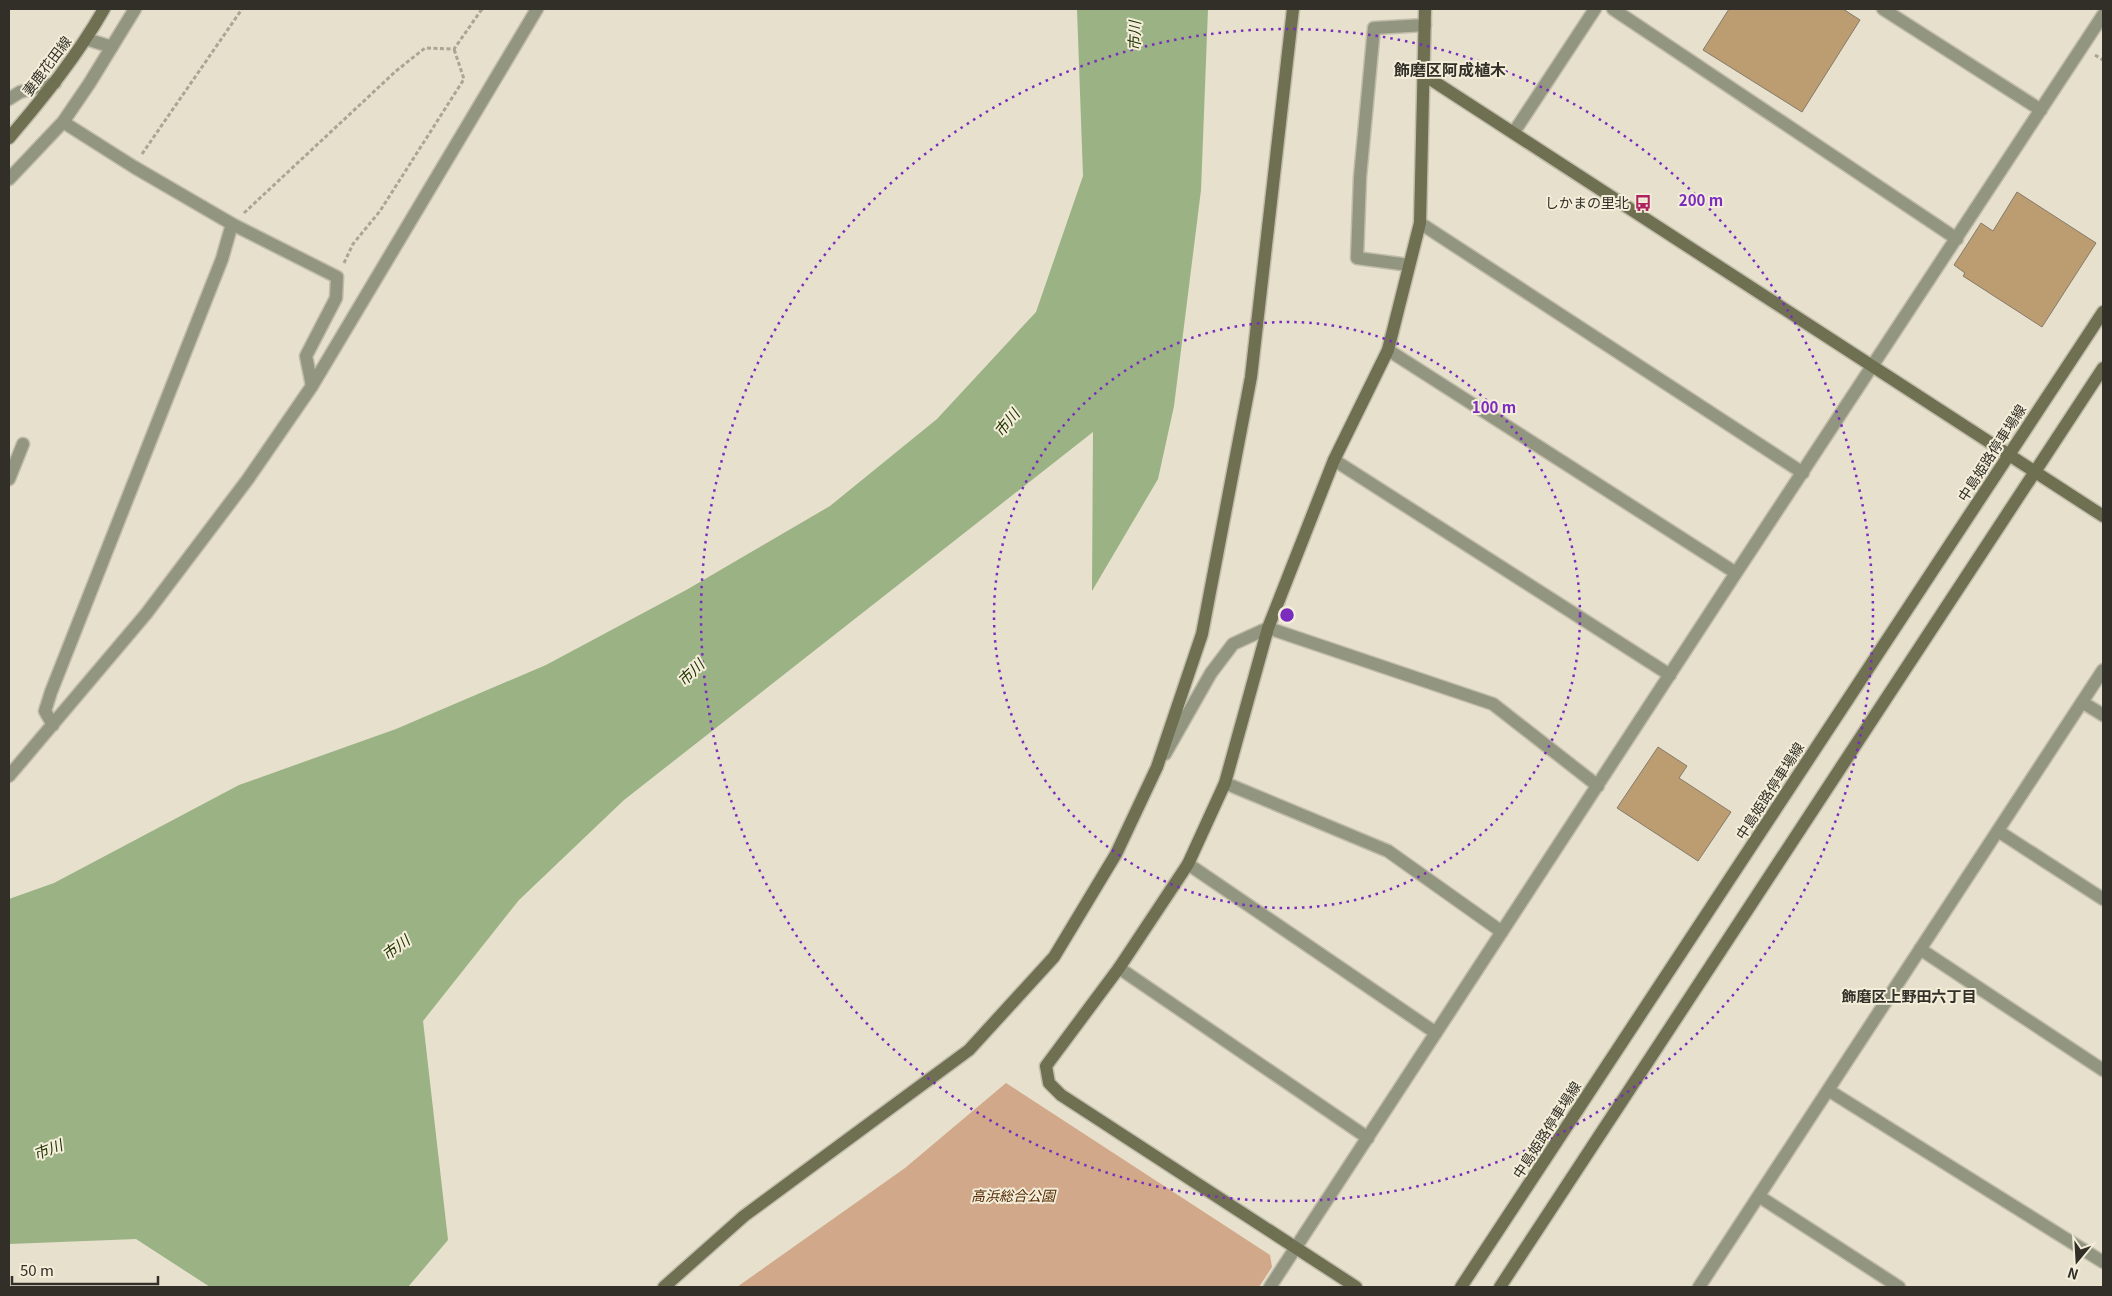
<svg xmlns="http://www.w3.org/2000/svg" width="2112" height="1296" viewBox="0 0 2112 1296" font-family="Georgia,'Noto Sans JP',serif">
  <rect width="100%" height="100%" fill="#e6e0cc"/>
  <path fill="#d2a88a" d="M 1006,1083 L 1270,1255 L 1272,1267 L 1259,1287 L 737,1287 L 905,1168 Z"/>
  <path fill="#9ab284" d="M 1077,9 L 1208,9 L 1201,190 L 1174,406 L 1158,479 L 1092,591 L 1093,432 L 624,800 L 519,900 L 423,1021 L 448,1240 L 408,1287 L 210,1287 L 136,1239 L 9,1244 L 9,899 L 54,883 L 239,785 L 396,729 L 546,665 L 688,589 L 830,506 L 937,419 L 1036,312 L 1083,176 Z"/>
  <path fill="#bc9d72" stroke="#857a6a" d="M 1729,9 L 1843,9 L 1860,20 L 1802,112 L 1703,50 Z
    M 2017,192 L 2096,243 L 2042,327 L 1963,276 L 1965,273 L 1954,265 L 1981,223 L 1993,231 Z
    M 1658,747 L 1687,766 L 1679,778 L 1731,812 L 1698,861 L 1617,808 Z"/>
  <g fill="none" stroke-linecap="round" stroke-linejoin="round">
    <g stroke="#c2bdab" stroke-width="15">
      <path id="street" d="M 1613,9 L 1957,239
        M 1883,9 L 2041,110
        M 86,39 L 112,47
        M 9,99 L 20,92 L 55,83
        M 63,122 L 89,84 L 135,9
        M 1514,132 L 1595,9
        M 9,179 L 63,122 L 134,167 L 232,224 L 337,277 L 336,298 L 306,356 L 312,386
        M 1420,223 L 1803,473
        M 1409,265 L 1357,258 L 1360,177 L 1374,28 L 1425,25
        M 1388,350 L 1736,573
        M 1334,460 L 1670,675
        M 9,479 L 23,444
        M 2082,702 L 2103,715
        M 53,725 L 45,711 L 51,692 L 222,259 L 232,224
        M 1165,754 L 1211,673 L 1233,644 L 1268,628 L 1493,704 L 1598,786
        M 9,776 L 146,614 L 248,479 L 312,386 L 537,9
        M 1225,783 L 1388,851 L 1502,932
        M 1998,831 L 2103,899
        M 1188,864 L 1436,1033
        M 1920,949 L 2103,1070
        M 1119,968 L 1368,1138
        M 1828,1090 L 2103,1262
        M 1760,1197 L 1899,1287
        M 1270,1287 L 1736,573 L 2103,15
        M 1699,1287 L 2103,670"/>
    </g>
    <g stroke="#c2bdab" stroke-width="15">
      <path id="secondary" d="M 1424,75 L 2103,516
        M 9,138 C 44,97 77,56 104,9
        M 664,1287 L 744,1216 L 969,1050 L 1054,957 L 1116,854 L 1157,767 L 1202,634 L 1251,377 L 1293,9
        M 1356,1287 L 1061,1095 L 1049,1083 L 1046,1066 L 1119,968 L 1188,864 L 1225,783 L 1268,628 L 1334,460 L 1388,350 L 1420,223 L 1425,9
        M 1461,1287 L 2103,312
        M 1500,1287 L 2103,368"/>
    </g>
    <path stroke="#aaa595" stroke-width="3" stroke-dasharray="4 2.5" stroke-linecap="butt" d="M 2095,55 L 2103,60
      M 142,154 L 242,9
      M 244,213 L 396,71 L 425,48 L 454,49 L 482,9
      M 344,263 L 353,244 L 380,211 L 464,79 L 454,49"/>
    <use href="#street" stroke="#92957f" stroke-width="12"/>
    <use href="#secondary" stroke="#6e7051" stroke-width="12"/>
  </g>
  <g fill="none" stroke="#7b2cbf" stroke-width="2.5" stroke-dasharray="2.5 5">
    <circle cx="1287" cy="615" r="293"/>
    <circle cx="1287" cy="615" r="586"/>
  </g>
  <defs>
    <g id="bus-bare" transform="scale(1.35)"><path d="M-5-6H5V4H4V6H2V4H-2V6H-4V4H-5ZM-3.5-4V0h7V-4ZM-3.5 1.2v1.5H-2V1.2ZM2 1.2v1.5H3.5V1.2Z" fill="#ae225f" stroke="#f3edd9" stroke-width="2.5" paint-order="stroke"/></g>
  </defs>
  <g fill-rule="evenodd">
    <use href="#bus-bare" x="1643" y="203"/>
  </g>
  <g text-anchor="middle" stroke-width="4" stroke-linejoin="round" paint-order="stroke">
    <g font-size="14" fill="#312f27" stroke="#f3edd9">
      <text transform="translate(47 66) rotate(-53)" y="5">妻鹿花田線</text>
      <text transform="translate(1992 453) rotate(-57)" y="5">中島姫路停車場線</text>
      <text transform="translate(1770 791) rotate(-57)" y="5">中島姫路停車場線</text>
      <text transform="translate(1547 1130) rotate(-57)" y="5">中島姫路停車場線</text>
    </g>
    <g font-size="14" fill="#312f27" stroke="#f3edd9" text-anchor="end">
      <text x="1629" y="208">しかまの里北</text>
    </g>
    <g font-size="14" font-style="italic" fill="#532802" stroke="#f3edd9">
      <text x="1013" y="1201">高浜総合公園</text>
    </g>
    <g font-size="15" font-style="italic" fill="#203502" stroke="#f3edd9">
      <text transform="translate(1135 36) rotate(-89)" y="5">市川</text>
      <text transform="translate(1007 423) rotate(-51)" y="5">市川</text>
      <text transform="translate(691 673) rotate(-44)" y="5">市川</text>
      <text transform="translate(396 948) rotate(-37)" y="5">市川</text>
      <text transform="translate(48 1150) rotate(-21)" y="5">市川</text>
    </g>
    <g font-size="15" font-weight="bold" fill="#312f27" stroke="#f3edd9">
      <text x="1909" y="1002">飾磨区上野田六丁目</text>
    </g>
    <g font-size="16" font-weight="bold" fill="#312f27" stroke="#f3edd9">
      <text x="1450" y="76">飾磨区阿成植木</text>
    </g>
  </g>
  <circle cx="1287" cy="615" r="8" fill="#7b2cbf" stroke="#f3edd9" stroke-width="2.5"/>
  <g font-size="15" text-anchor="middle" font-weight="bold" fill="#7b2cbf" stroke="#f3edd9" stroke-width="4" stroke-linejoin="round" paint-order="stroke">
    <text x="1701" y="206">200 m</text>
    <text x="1494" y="413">100 m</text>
  </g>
  <rect width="2112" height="1296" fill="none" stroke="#312f27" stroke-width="20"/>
  <g transform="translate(2077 1261) rotate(198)" stroke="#f3edd9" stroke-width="4" paint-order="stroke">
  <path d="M0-4L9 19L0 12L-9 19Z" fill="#312f27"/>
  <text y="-8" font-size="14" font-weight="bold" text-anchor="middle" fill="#312f27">N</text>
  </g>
  <path d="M12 1276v8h146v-8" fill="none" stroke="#312f27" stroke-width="2.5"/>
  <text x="20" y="1276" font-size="15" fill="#312f27" stroke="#f3edd9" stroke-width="4" paint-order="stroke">50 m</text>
</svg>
